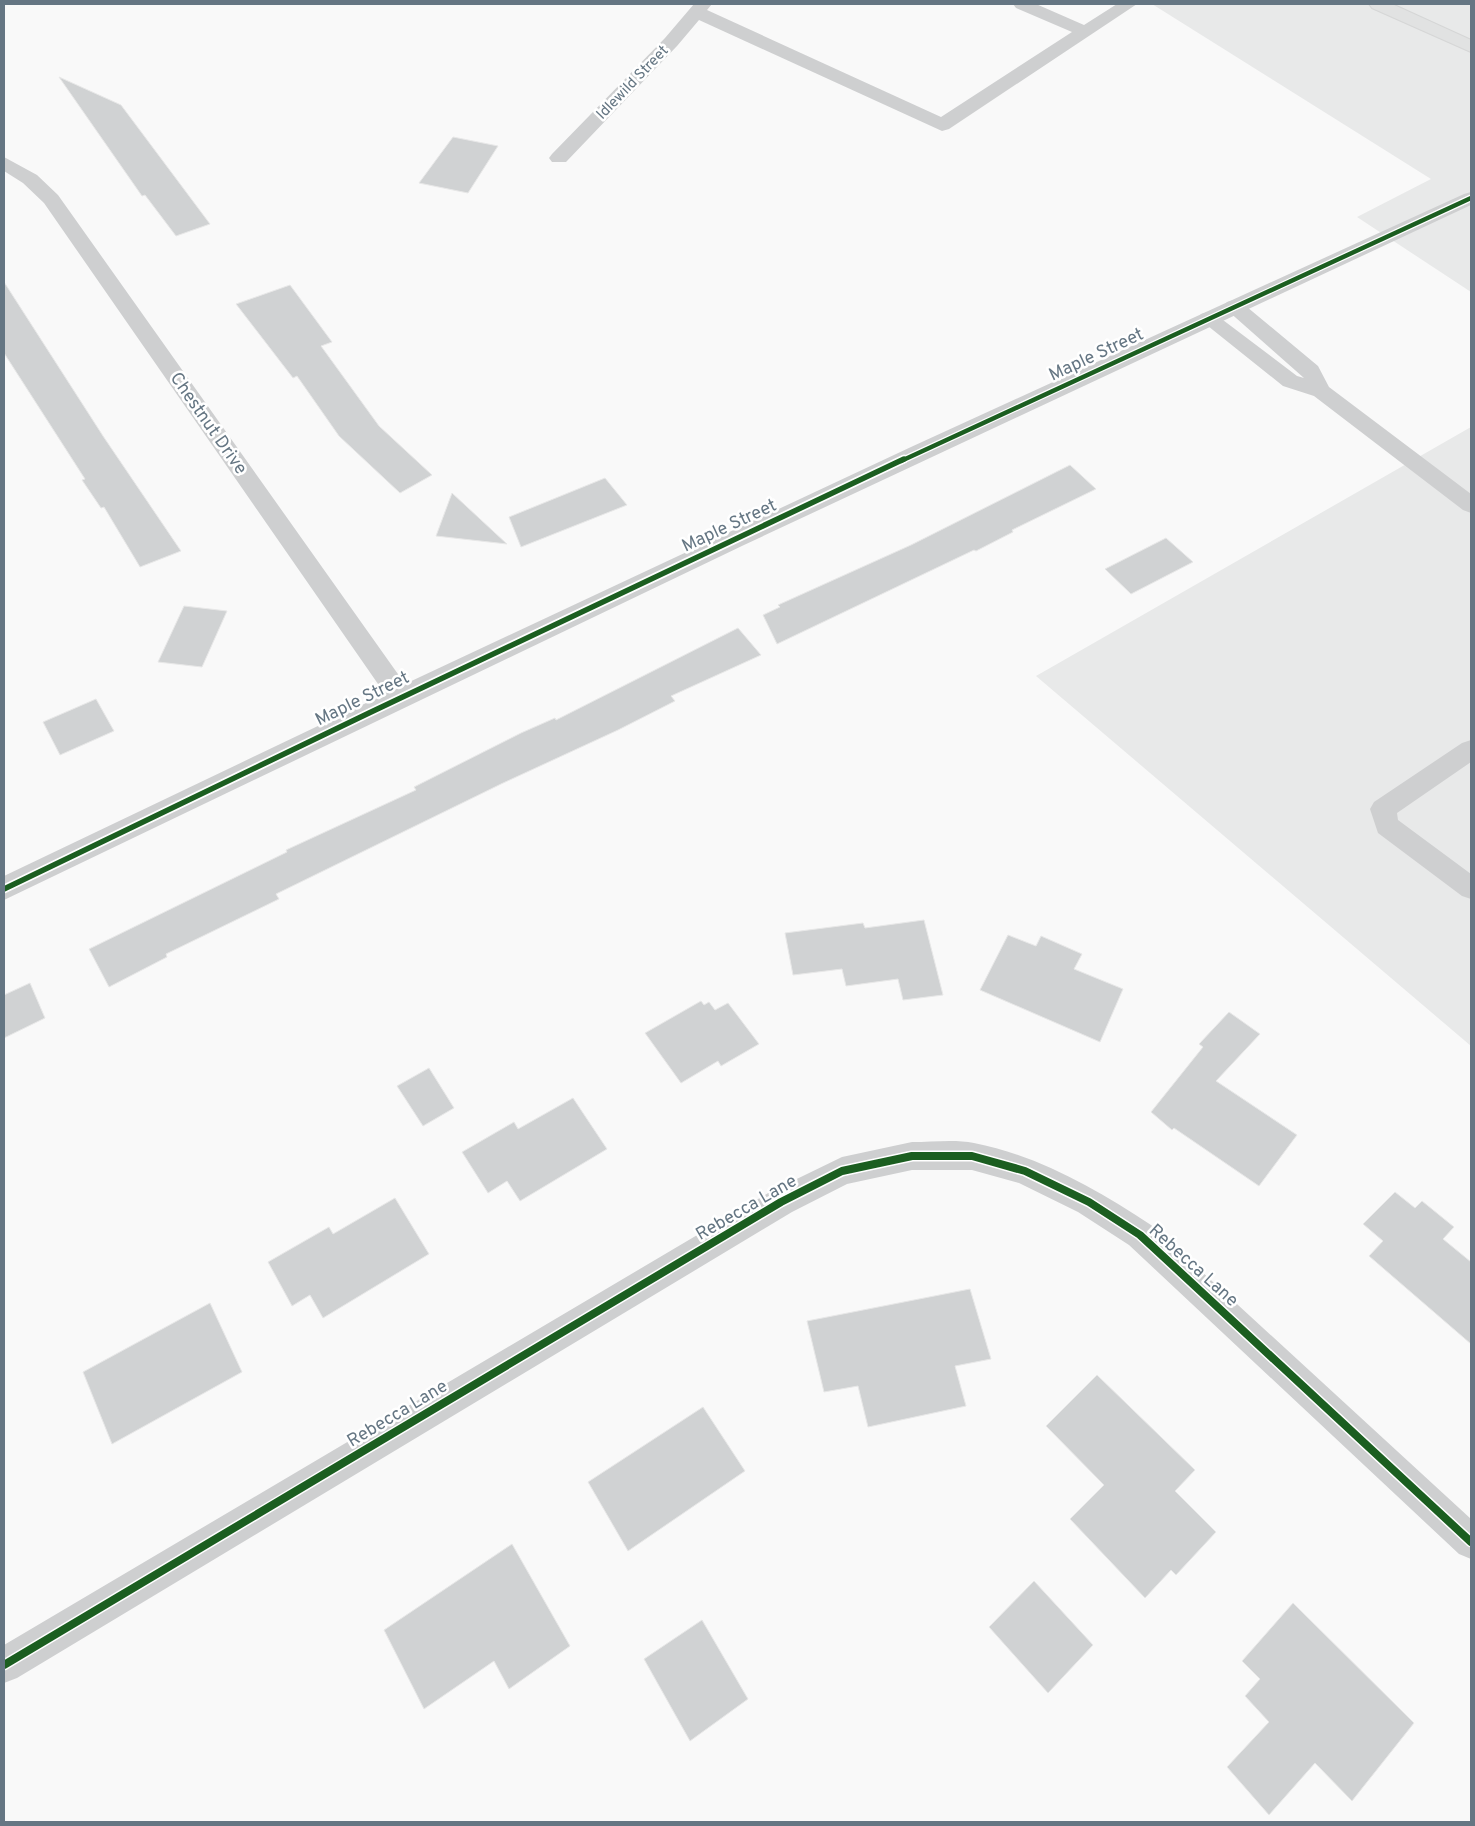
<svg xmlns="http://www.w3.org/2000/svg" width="1475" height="1826" viewBox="0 0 1475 1826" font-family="Overpass,sans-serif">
  <rect width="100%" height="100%" fill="#f9f9f9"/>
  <path fill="#e8e9e9" d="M 1152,4 L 1471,4 L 1471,292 L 1357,217 L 1431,179 Z
    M 1471,427 L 1471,1046 L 1036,676 Z"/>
  <path fill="#d0d2d3" stroke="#e8e8e8" d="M 59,77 L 121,105 L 210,224 L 176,236 L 145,195 L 142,196 Z
    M 453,137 L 498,146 L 468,193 L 419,183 Z
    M 4,282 L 103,436 L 181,551 L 140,567 L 104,507 L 101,508 L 82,480 L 85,479 L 4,353 Z
    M 290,285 L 332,342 L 321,346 L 379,426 L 432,475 L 400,493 L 339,436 L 297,376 L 293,378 L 236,304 Z
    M 1070,465 L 1096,489 L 1012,530 L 1013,532 L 976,551 L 974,550 L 777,644 L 763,615 L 780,607 L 778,605 L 911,545 Z
    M 605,478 L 627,505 L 521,547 L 509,517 Z
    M 452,493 L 507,544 L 436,536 Z
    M 1166,538 L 1193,562 L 1131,594 L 1105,569 Z
    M 184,606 L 227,611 L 202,667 L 158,662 Z
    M 738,628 L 761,655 L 671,696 L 675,701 L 618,730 L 501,784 L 276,894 L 279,899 L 166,954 L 167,957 L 109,987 L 89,949 L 287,852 L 286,850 L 416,790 L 414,787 L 521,733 L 555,718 L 556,720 Z
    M 96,699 L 114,731 L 60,755 L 43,722 Z
    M 924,920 L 943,995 L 903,1000 L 898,979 L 846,986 L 842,969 L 793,975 L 785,933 L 863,923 L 865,928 Z
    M 1008,935 L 1036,946 L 1041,936 L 1082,954 L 1074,969 L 1123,989 L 1100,1042 L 980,990 Z
    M 30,983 L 45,1018 L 4,1038 L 4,995 Z
    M 701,1001 L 704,1005 L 709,1002 L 715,1010 L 728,1003 L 759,1044 L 721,1066 L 718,1061 L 681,1083 L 645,1033 Z
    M 1229,1012 L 1260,1034 L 1216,1081 L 1297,1135 L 1259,1186 L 1174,1128 L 1172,1130 L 1151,1112 L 1203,1047 L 1199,1044 Z
    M 429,1068 L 454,1108 L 423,1126 L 397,1086 Z
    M 573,1098 L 607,1149 L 520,1201 L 507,1181 L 488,1193 L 462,1152 L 514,1122 L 518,1129 Z
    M 1395,1192 L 1415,1208 L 1422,1201 L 1454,1227 L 1443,1239 L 1471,1262 L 1471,1344 L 1369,1256 L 1383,1241 L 1363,1224 Z
    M 395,1198 L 429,1254 L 323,1318 L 310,1295 L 292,1306 L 268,1262 L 329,1227 L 333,1234 Z
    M 970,1289 L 991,1359 L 955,1366 L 966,1406 L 868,1427 L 858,1386 L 824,1392 L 807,1321 Z
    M 210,1303 L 242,1372 L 112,1444 L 83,1372 Z
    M 1097,1375 L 1195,1470 L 1175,1491 L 1216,1532 L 1176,1575 L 1171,1570 L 1145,1598 L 1070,1519 L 1104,1485 L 1046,1426 Z
    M 703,1407 L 745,1471 L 628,1551 L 588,1482 Z
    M 512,1544 L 570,1646 L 509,1689 L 494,1661 L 424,1709 L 384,1630 Z
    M 1034,1581 L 1093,1645 L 1048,1693 L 989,1627 Z
    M 1293,1603 L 1414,1723 L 1352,1801 L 1315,1763 L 1269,1815 L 1227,1767 L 1269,1722 L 1245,1696 L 1260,1679 L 1242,1661 Z
    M 702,1620 L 748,1699 L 690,1741 L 644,1659 Z"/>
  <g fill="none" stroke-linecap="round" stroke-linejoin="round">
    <g stroke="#d5d6d6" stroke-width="2">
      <path id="trunk" d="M 1369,4 L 1392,4 L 1471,40 L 1471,52 L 1372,8 Z"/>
    </g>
    <path fill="#cecfd0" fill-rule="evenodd" d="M 1234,300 L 1241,302 L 1318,366 L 1329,387 L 1471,494 L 1471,513 L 1463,510 L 1314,396 L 1283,386 L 1198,318 L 1201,314 L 1208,312 L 1215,314 L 1297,376 L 1304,378 L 1227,310 L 1224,306 L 1227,302 Z
      M 1471,740 L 1471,762 L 1397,813 L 1398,820 L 1471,874 L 1471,899 L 1462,896 L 1378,833 L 1370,809 L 1374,802 L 1462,743 Z"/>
    <path fill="#cecfd0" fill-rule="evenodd" d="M 694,4 L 712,4 L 707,10 L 941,117 L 1072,32 L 1016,8 L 1013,4 L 1036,4 L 1084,25 L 1117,4 L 1137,4 L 949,129 L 942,131 L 699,20 L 677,46 L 566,162 L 552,162 L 549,158 L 552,154 L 665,38 Z
      M 4,157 L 37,175 L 58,195 L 405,684 L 911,447 L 1464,194 L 1471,192 L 1471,205 L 744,545 L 4,900 L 4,876 L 385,694 L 44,203 L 23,183 L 4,171 Z
      M 912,1142 C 932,1142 955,1139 974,1143 C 1039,1156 1096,1189 1151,1225 L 1471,1519 L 1471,1559 L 1459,1554 L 1129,1245 L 1078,1212 L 1019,1183 L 972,1170 L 912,1170 L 847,1184 L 792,1212 L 17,1678 L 4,1683 L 4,1645 L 770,1192 L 842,1157 Z"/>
    <use href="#trunk" fill="#e1e2e2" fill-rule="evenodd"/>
    <g stroke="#fff" stroke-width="7">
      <path id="cycleway-far2" d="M 901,461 L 1471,198"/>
    </g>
    <g stroke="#fff" stroke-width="9">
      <path id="cycleway-far1" d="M 4,889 L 369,713 L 904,459"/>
    </g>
    <g stroke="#fff" stroke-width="11">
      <path id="cycleway" d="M 4,1665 L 781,1202 L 842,1171 L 912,1156 L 972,1156 L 1025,1171 L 1089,1202 L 1140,1235 L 1471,1542"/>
    </g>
    <use href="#cycleway-far2" stroke="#1b5e20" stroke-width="4.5"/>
    <use href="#cycleway-far1" stroke="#1b5e20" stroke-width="5.5"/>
    <use href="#cycleway" stroke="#1b5e20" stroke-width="8"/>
  </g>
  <g text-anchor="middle" stroke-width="5" stroke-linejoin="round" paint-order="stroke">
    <g font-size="15" fill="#657683" stroke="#fff">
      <text transform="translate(632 82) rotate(-46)" y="5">Idlewild Street</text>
    </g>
    <g font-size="18" fill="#657683" stroke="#fff">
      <text transform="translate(1096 354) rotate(-25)" y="6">Maple Street</text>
      <text transform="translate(209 423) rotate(55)" y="6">Chestnut Drive</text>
      <text transform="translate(729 525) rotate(-25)" y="6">Maple Street</text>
      <text transform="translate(362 698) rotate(-26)" y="6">Maple Street</text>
      <text transform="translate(746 1207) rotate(-30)" y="6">Rebecca Lane</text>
      <text transform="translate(1194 1265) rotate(42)" y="6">Rebecca Lane</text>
      <text transform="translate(397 1413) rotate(-31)" y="6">Rebecca Lane</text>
    </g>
  </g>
  <rect width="1475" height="1826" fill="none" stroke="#657683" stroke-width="10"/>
</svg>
